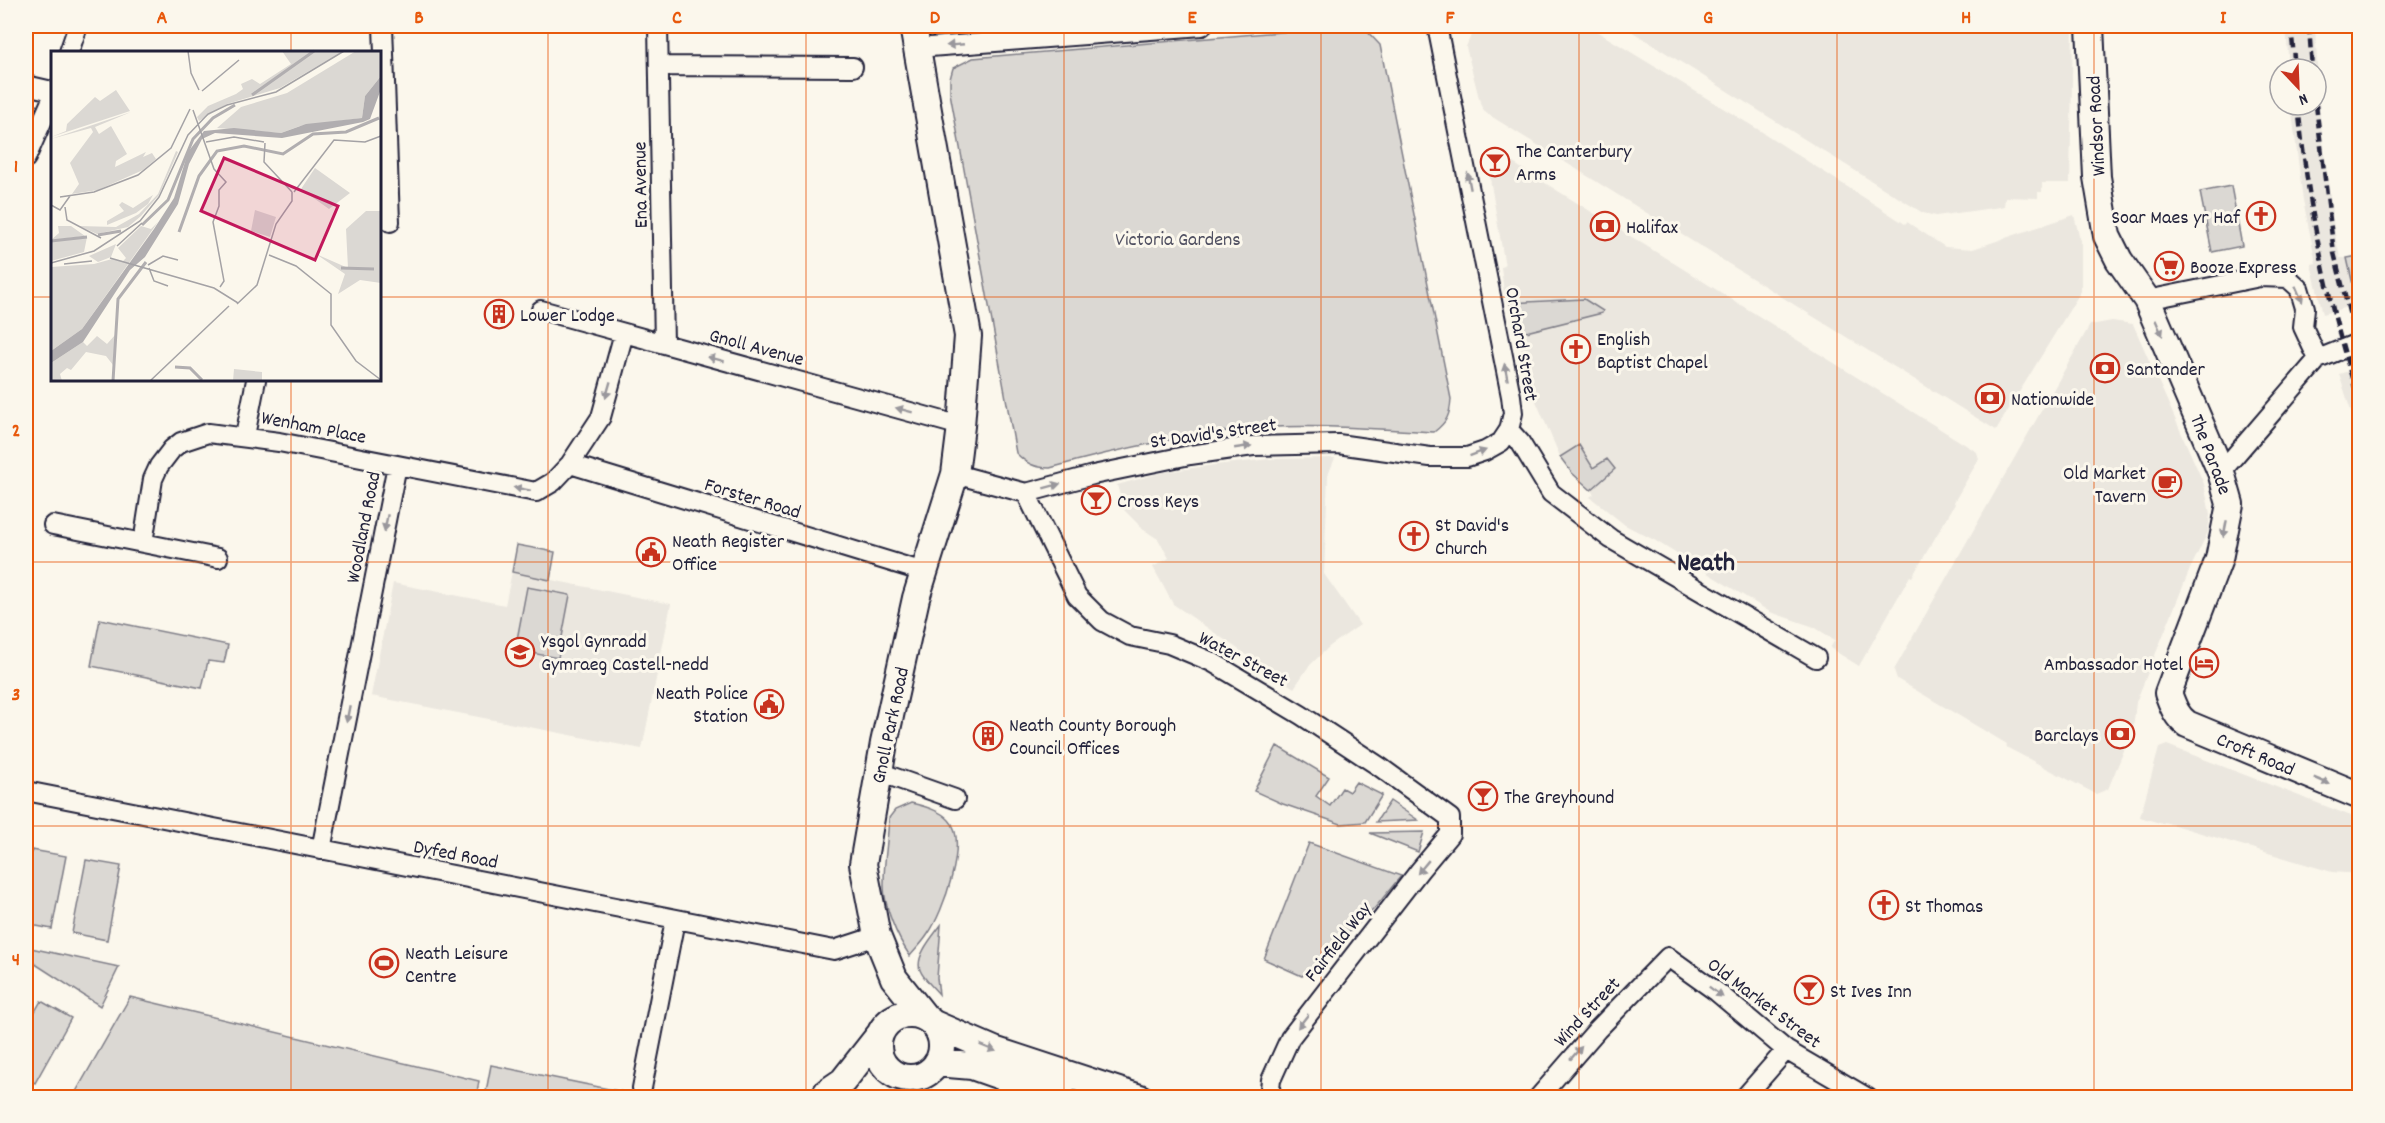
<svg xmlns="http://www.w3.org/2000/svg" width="2385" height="1123" viewBox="0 0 2385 1123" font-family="Dekko,sans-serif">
  <rect width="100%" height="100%" fill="#fbf7ec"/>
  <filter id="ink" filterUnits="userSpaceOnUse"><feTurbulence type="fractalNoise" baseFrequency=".0167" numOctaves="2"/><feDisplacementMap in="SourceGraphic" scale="12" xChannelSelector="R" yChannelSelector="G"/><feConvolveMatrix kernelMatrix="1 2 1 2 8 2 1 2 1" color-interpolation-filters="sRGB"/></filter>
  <g filter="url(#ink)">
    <path fill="#ebe7df" d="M 1491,26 L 1588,26 L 1759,130 L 1905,224 L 1907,222 L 1945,247 L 1973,249 L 2074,215 L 2081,244 L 2081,291 L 1996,430 L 1486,113 L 1481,106 L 1466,47 L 1472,33 L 1479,28 Z
      M 1623,26 L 2073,26 L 2070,183 L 2042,183 L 2042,192 L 2038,192 L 2038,198 L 2005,197 L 2004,206 L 2000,207 L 1936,216 L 1923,213 Z
      M 2286,26 L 2315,26 L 2320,117 L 2334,229 L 2340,258 L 2347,258 L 2357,304 L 2323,314 L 2311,264 L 2316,263 L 2303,200 L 2291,105 L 2316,105 L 2316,69 L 2289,69 Z
      M 1497,153 L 1977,452 L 1979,459 L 1954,502 L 1955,504 L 1912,577 L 1910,576 L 1859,666 L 1830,648 L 1835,640 L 1814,627 L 1770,612 L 1656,541 L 1625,525 L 1590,497 L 1594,494 L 1562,461 L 1532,392 L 1510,303 L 1515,302 L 1513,292 L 1504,293 L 1501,267 L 1505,266 L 1487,161 L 1491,154 Z
      M 2112,321 L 2133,324 L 2204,484 L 2210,514 L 2208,532 L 2190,569 L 2136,702 L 2133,729 L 2108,789 L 2096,794 L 2006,747 L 2007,744 L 1897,679 L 1894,670 L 2090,325 Z
      M 2359,368 L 2360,368 L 2359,436 L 2339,374 Z
      M 1335,458 L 1328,475 L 1324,574 L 1360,625 L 1330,646 L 1309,666 L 1294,688 L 1173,604 L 1153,567 L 1169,558 L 1158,539 L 1144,530 L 1124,510 L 1117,485 L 1164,472 L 1215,465 L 1270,459 Z
      M 512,572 L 671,604 L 642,749 L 371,696 L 393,583 L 505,605 Z
      M 2167,745 L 2359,819 L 2359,874 L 2332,872 L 2164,822 L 2163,824 L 2140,817 L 2159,748 Z"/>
    <path fill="#dbd8d3" stroke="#7e7d87" stroke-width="1.5" d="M 1351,26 L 1363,27 L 1380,45 L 1451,399 C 1450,415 1447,422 1434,432 C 1375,429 1314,424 1256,428 C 1184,434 1118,449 1050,468 C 1034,468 1026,463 1016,453 L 950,93 L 950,79 L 953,68 L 973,58 Z
      M 2231,186 L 2242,246 L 2212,252 L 2200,192 Z
      M 2358,250 L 2359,250 L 2359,312 L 2347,258 L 2358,256 Z
      M 1584,299 L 1603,311 L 1602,313 L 1518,334 L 1510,303 Z
      M 1579,445 L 1593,468 L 1607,459 L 1615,469 L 1591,490 L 1572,473 L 1560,457 Z
      M 517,545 L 555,552 L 550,580 L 512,572 Z
      M 527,587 L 570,595 L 558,658 L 515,650 Z
      M 100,619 L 228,645 L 224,663 L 208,661 L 202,688 L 91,666 Z
      M 1277,746 L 1329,777 L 1316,796 L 1330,806 L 1342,788 L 1349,792 L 1356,782 L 1382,795 L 1365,822 L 1341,824 L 1283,804 L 1254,791 Z
      M 1390,801 L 1418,820 L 1376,822 Z
      M 911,803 C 923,806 940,810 949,820 C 969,841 943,913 928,934 C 923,942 916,949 910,956 C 897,937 883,906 884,882 C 884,861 888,839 889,818 L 895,810 Z
      M 1424,832 L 1418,852 L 1370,833 Z
      M 1309,843 L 1401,876 L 1374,909 L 1302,976 L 1264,959 Z
      M 32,850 L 66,856 L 52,929 L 26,924 L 26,882 Z
      M 86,860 L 121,866 L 107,940 L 72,933 Z
      M 941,925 L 937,978 L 939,994 C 933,987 923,978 920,970 C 915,956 933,936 941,925 Z
      M 26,947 L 119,967 L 100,1006 L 26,958 Z
      M 130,997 L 479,1081 L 476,1097 L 73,1097 Z
      M 41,1001 L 71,1018 L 35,1083 L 26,1078 L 26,1027 Z
      M 491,1065 L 623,1092 L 626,1097 L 485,1097 Z"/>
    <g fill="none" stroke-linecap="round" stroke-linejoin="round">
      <g stroke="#22223b" stroke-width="22">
        <path id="minor" d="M 383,26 L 390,222
          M 658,26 L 664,344
          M 917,48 L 1202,26
          M 69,52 L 78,26
          M 659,66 L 853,67
          M 26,85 L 52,91
          M 26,158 L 52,99
          M 2147,300 L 2260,277 L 2288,278 L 2299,288 L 2305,308 L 2303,327 L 2318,359
          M 541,310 L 961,426
          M 1509,430 L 1520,442 L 1551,493 L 1611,539 L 1816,658
          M 245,436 L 256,380
          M 570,464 L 924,572
          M 2221,472 L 2318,359 L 2360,342
          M 955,474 L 1026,493 L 1093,475 L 1190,455 L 1253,446 L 1338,444 L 1430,457 L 1467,457 L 1485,451 L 1501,442 L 1509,430 L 1513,413 L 1511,396 L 1437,26
          M 1026,493 L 1077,596 L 1102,621 L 1130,636 L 1169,644 L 1212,662 L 1301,715 L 1380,767 L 1450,818 L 1450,834 L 1420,870 L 1290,1038 L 1271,1080 L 1269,1098
          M 53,525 L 218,558
          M 143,543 L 153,479 L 159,466 L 172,449 L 181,442 L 208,433 L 279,442 L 536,492 L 553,482 L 570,464 L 601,417 L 624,333
          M 879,772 L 955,799
          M 26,793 L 31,792 L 834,950 L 877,936
          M 321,850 L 397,465
          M 642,1088 L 675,920
          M 1538,1098 L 1597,1030 L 1668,957 L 1717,992 L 1786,1050 L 1868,1098
          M 1744,1098 L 1786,1050"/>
      </g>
      <g stroke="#22223b" stroke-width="30">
        <path id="secondary" d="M 913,26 L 968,336 L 961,426 L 955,474 L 916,598 L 884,743 L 863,864 L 877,936 L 894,978 L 925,1017
          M 2090,26 L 2097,177 L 2107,236 L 2119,260 L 2147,300 L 2221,472 L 2230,504 L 2219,559 L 2168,693 C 2173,706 2176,716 2187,724 L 2360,796
          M878 1046a32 32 0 1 1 64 0a32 32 0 1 1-64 0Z
          M 934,1024 L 994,1050 L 1140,1098
          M 937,1063 L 972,1066 L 1063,1098
          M 824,1098 L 827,1092 L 843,1081 L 880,1034"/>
      </g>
      <use href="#minor" stroke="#fbf7ec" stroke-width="18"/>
      <use href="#secondary" stroke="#fbf7ec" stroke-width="26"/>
      <path stroke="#22223b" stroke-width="4.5" stroke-dasharray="9 4.5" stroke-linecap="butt" d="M 2291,26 L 2295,69
        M 2309,26 L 2312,69
        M 2298,105 C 2308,207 2328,306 2360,403
        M 2316,105 L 2334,253 L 2360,355"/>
    </g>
    <defs><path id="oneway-solid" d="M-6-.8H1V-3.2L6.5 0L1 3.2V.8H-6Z" transform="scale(1.5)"/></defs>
    <g fill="#99979c">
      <use href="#oneway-solid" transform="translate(955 45) rotate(175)"/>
      <use href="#oneway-solid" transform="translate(1469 181) rotate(-101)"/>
      <use href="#oneway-solid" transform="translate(2299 294) rotate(66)"/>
      <use href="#oneway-solid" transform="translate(2159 328) rotate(66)"/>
      <use href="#oneway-solid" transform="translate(716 359) rotate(-165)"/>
      <use href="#oneway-solid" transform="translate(1506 372) rotate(-101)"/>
      <use href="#oneway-solid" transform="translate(608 390) rotate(106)"/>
      <use href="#oneway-solid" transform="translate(904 410) rotate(-165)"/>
      <use href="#oneway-solid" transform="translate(1243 447) rotate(-8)"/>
      <use href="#oneway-solid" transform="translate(1478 453) rotate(-20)"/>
      <use href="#oneway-solid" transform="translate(1052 486) rotate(-15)"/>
      <use href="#oneway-solid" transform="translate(522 489) rotate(-169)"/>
      <use href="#oneway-solid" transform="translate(386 523) rotate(101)"/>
      <use href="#oneway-solid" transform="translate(2225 529) rotate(101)"/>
      <use href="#oneway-solid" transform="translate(348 714) rotate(101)"/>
      <use href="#oneway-solid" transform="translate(2322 781) rotate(23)"/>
      <use href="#oneway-solid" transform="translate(1423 867) rotate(130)"/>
      <use href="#oneway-solid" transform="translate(1716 992) rotate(37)"/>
      <use href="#oneway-solid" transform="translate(1303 1021) rotate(128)"/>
      <use href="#oneway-solid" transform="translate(988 1048) rotate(22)"/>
      <use href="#oneway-solid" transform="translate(1576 1053) rotate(-49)"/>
    </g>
  </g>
  <path fill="none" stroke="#e8590c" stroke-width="1.5" stroke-opacity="0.55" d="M 291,26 L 291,52M 548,26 L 548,1098M 806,26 L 806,1098M 1064,26 L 1064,1098M 1321,26 L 1321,1098M 1579,26 L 1579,1098M 1837,26 L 1837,1098M 2094,26 L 2094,1098M 26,297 L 52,297M 380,297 L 2360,297M 291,380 L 291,1098M 26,562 L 2360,562M 26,826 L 2360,826"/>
  <defs>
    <g id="bar-ring" transform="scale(1.5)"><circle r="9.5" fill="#fbf7ec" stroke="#c8321e" stroke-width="1.5"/><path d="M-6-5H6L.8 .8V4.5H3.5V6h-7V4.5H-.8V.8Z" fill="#c8321e"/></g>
    <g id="church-ring" transform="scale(1.5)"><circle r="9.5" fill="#fbf7ec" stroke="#c8321e" stroke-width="1.5"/><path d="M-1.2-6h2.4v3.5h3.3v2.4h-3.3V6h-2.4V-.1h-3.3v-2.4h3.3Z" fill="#c8321e"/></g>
    <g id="bank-ring" transform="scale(1.5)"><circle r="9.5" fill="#fbf7ec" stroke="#c8321e" stroke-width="1.5"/><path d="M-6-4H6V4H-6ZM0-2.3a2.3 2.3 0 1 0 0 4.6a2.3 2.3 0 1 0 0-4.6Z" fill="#c8321e"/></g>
    <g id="supermarket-ring" transform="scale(1.5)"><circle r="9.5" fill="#fbf7ec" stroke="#c8321e" stroke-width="1.5"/><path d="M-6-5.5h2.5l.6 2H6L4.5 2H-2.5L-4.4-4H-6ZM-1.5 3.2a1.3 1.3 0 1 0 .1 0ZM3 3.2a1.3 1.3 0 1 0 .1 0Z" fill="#c8321e"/></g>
    <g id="building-ring" transform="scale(1.5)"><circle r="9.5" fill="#fbf7ec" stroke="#c8321e" stroke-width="1.5"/><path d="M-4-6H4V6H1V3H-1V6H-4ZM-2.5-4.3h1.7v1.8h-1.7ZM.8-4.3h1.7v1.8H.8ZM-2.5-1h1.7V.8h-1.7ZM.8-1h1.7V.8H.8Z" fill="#c8321e"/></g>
    <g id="cafe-ring" transform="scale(1.5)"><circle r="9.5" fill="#fbf7ec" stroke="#c8321e" stroke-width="1.5"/><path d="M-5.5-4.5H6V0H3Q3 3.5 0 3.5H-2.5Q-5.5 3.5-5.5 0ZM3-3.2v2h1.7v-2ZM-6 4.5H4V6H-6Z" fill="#c8321e"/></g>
    <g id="civic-ring" transform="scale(1.5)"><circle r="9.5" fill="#fbf7ec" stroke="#c8321e" stroke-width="1.5"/><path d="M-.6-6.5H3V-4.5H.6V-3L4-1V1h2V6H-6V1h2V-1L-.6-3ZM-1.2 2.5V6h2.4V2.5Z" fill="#c8321e"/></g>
    <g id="school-ring" transform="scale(1.5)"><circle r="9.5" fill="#fbf7ec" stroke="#c8321e" stroke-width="1.5"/><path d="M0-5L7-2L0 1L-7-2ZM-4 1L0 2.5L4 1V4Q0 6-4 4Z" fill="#c8321e"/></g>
    <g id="hotel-ring" transform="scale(1.5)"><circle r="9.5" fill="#fbf7ec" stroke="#c8321e" stroke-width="1.5"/><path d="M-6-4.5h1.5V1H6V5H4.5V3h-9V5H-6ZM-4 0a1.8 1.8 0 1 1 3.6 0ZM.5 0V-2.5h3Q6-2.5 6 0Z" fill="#c8321e"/></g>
    <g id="stadium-ring" transform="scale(1.5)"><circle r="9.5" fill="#fbf7ec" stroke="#c8321e" stroke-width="1.5"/><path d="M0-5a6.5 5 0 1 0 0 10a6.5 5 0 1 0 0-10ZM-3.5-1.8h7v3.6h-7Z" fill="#c8321e"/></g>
  </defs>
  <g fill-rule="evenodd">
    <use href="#bar-ring" x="1495" y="162"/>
    <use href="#church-ring" x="2261" y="216"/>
    <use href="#bank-ring" x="1605" y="226"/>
    <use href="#supermarket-ring" x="2169" y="266"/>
    <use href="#building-ring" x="499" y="314"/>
    <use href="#church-ring" x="1576" y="349"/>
    <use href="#bank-ring" x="2105" y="368"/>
    <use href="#bank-ring" x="1990" y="398"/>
    <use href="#cafe-ring" x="2167" y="483"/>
    <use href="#bar-ring" x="1096" y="500"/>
    <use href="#church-ring" x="1414" y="536"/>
    <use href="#civic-ring" x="651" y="552"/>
    <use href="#school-ring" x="520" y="652"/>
    <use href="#hotel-ring" x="2204" y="663"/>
    <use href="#civic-ring" x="769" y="704"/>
    <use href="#bank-ring" x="2120" y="734"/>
    <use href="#building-ring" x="988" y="736"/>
    <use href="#bar-ring" x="1483" y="796"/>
    <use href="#church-ring" x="1884" y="905"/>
    <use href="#stadium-ring" x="384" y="963"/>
    <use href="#bar-ring" x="1809" y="990"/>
  </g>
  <g text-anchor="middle" stroke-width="6" stroke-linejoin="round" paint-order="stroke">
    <g font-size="20" fill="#22223b" stroke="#fbf7ec">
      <text transform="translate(2095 126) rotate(-93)" y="7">Windsor Road</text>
      <text transform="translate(639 185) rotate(-91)" y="7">Ena Avenue</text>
      <text transform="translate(1523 344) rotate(80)" y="7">Orchard Street</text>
      <text transform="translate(757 346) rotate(15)" y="7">Gnoll Avenue</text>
      <text transform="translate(314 426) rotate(11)" y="7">Wenham Place</text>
      <text transform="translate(1213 432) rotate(-8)" y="7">St David's Street</text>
      <text transform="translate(2212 454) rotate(69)" y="7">The Parade</text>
      <text transform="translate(753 497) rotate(17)" y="7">Forster Road</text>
      <text transform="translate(362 527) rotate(-79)" y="7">Woodland Road</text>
      <text transform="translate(1244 658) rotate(28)" y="7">Water Street</text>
      <text transform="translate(889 725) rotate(-78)" y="7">Gnoll Park Road</text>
      <text transform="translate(2256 753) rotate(23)" y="7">Croft Road</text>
      <text transform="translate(456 853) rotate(11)" y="7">Dyfed Road</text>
      <text transform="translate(1337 941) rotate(-52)" y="7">Fairfield Way</text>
      <text transform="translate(1765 1002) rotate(37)" y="7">Old Market Street</text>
      <text transform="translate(1586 1011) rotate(-47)" y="7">Wind Street</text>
    </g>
    <g font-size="20" fill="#22223b" stroke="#fbf7ec" text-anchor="start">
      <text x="1516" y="157">The Canterbury<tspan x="1516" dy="23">Arms</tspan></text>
      <text x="2240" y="223" text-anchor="end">Soar Maes yr Haf</text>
      <text x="1626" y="233">Halifax</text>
      <text x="2190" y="273">Booze Express</text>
      <text x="520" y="321">Lower Lodge</text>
      <text x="1597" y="345">English<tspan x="1597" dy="23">Baptist Chapel</tspan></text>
      <text x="2126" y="375">Santander</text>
      <text x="2011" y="405">Nationwide</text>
      <text x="2146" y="479" text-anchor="end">Old Market<tspan x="2146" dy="23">Tavern</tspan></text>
      <text x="1117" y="507">Cross Keys</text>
      <text x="1435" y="531">St David's<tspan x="1435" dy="23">Church</tspan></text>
      <text x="672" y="547">Neath Register<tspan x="672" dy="23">Office</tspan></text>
      <text x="541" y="647">Ysgol Gynradd<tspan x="541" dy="23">Gymraeg Castell-nedd</tspan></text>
      <text x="2183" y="670" text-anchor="end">Ambassador Hotel</text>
      <text x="748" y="699" text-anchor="end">Neath Police<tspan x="748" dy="23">Station</tspan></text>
      <text x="1009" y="731">Neath County Borough<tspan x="1009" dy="23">Council Offices</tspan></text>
      <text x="2099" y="741" text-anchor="end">Barclays</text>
      <text x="1504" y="803">The Greyhound</text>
      <text x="1905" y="912">St Thomas</text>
      <text x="405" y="959">Neath Leisure<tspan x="405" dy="23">Centre</tspan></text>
      <text x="1830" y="997">St Ives Inn</text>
    </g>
    <g font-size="20" fill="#505061" stroke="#fbf7ec">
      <text x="1178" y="245">Victoria Gardens</text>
    </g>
    <g font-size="26" font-weight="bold" fill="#22223b" stroke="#fbf7ec">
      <text x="1706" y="570">Neath</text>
    </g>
  </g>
  <g transform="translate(51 51)">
    <rect width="330" height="330" fill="#fbf7ec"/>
    <path d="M 231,0 L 292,0 L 229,37 L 176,53 L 148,70 L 146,66 L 157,55 L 185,43 L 192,38 L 190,33 L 201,28 L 209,33 L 240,13 ZM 305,0 L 330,0 L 330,25 L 314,45 L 311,67 L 249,75 L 230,82 L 166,77 L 190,56 L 236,42 ZM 65,39 L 79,60 L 0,86 L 15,80 L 16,73 L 44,46 L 49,50 ZM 80,61 L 44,76 L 48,83 L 60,75 L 76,103 L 65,110 L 64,116 L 95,101 L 92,106 L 101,102 L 105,108 L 92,119 L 47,139 L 21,143 L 28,133 L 19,112 L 42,81 L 40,77 L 0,88 ZM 125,100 L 127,101 L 108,144 L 90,165 L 77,176 L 46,183 L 28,175 L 65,176 L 88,163 L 107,143 ZM 264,117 L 299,142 L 278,158 L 250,138 ZM 102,144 L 97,153 L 85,162 L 56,174 L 56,170 L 73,160 L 68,154 L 71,151 L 82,157 ZM 204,159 L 225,166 L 219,186 L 200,180 ZM 315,160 L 330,160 L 330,232 L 309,229 L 287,243 L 294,223 L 265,203 L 297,217 L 295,178 ZM 107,171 L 31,278 L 0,300 L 0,216 L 43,213 L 61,208 L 72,210 L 75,207 L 67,197 L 90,175 L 100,178 ZM 7,175 L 20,175 L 34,185 L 0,189 L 8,182 ZM 36,186 L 33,201 L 0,210 L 0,190 ZM 65,193 L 60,206 L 47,211 L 38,205 ZM 64,284 L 62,314 L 55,305 L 35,301 L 20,319 L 16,317 L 9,323 L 11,330 L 0,330 L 0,312 L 32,291 L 36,295 L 46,285 L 56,293 ZM 183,318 L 211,321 L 211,330 L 182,330 Z" fill="#dbd8d3"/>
    <path d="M 330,25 L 330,38 L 319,68 L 312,71 L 231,87 L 164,82 L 151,88 L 138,113 L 127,153 L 94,206 L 79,219 L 32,291 L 0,312 L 0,300 L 31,278 L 103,178 L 123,147 L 137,101 L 153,80 L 183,77 L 230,82 L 255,73 L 311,67 L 314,45 Z" fill="#b1aeb0"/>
    <path fill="none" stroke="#b1aeb0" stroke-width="3" d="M 201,44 L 263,0M 91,174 L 117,149 L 142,88 L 162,67 L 184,54M 128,181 L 148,125 L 166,100 L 193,95 L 232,103 L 262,83 L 295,81 L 328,67M 47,184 L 70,180M 0,190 L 36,186M 290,217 L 323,218M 124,316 L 139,317 L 151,329M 62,330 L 67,248 L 95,211"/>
    <path fill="none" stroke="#a4a2a5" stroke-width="1.5" d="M 137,0 L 140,22 L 148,39M 151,40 L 188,9M 142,59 L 163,118 L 175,131 L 168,139 L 168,155 L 162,171 L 173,230 L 169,236M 155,91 L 183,86 L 213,91M 214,92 L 213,111 L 241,141M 243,141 L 283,89 L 314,91 L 330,85M 9,146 L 43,141 L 87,124 L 120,97 L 139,58M 0,154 L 9,159 L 19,145M 14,156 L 16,169 L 50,187M 66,195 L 91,172M 218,204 L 245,215 L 280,243 L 280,274 L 305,310 L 330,329M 59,207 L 163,237 L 187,252M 0,212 L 43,200 L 89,170 L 108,146 L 137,84 L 157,63 L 176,54 L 225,41 L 293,0M 13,213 L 41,210M 97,214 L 112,205 L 127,209M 98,217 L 103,230 L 117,235M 186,253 L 206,234 L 225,173 L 241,150 L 241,141M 99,330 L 178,255"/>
    <path fill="#c2185b" fill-opacity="0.15" stroke="#c2185b" stroke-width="3" d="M 173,107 L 287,155 L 264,209 L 150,160 Z"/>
    <rect width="330" height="330" fill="none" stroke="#22223b" stroke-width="3"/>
  </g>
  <rect width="2385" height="1123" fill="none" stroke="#fbf7ec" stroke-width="66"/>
  <g transform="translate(2298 87) rotate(157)"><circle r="28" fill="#fbf7ec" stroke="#a4a2a5" stroke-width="1.5"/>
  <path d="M0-4.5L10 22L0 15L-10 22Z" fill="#c8321e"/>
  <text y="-9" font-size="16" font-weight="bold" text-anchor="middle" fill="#22223b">N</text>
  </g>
  <rect x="33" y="33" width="2319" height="1057" fill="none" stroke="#e8590c" stroke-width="2"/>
  <g font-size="20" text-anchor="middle" font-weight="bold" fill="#e8590c">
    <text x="162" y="23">A</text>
    <text x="419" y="23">B</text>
    <text x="677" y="23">C</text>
    <text x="935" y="23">D</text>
    <text x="1192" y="23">E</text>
    <text x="1450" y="23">F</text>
    <text x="1708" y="23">G</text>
    <text x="1966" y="23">H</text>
    <text x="2223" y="23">I</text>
    <text x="16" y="172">1</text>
    <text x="16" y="436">2</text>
    <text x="16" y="700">3</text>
    <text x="16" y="965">4</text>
  </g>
</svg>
